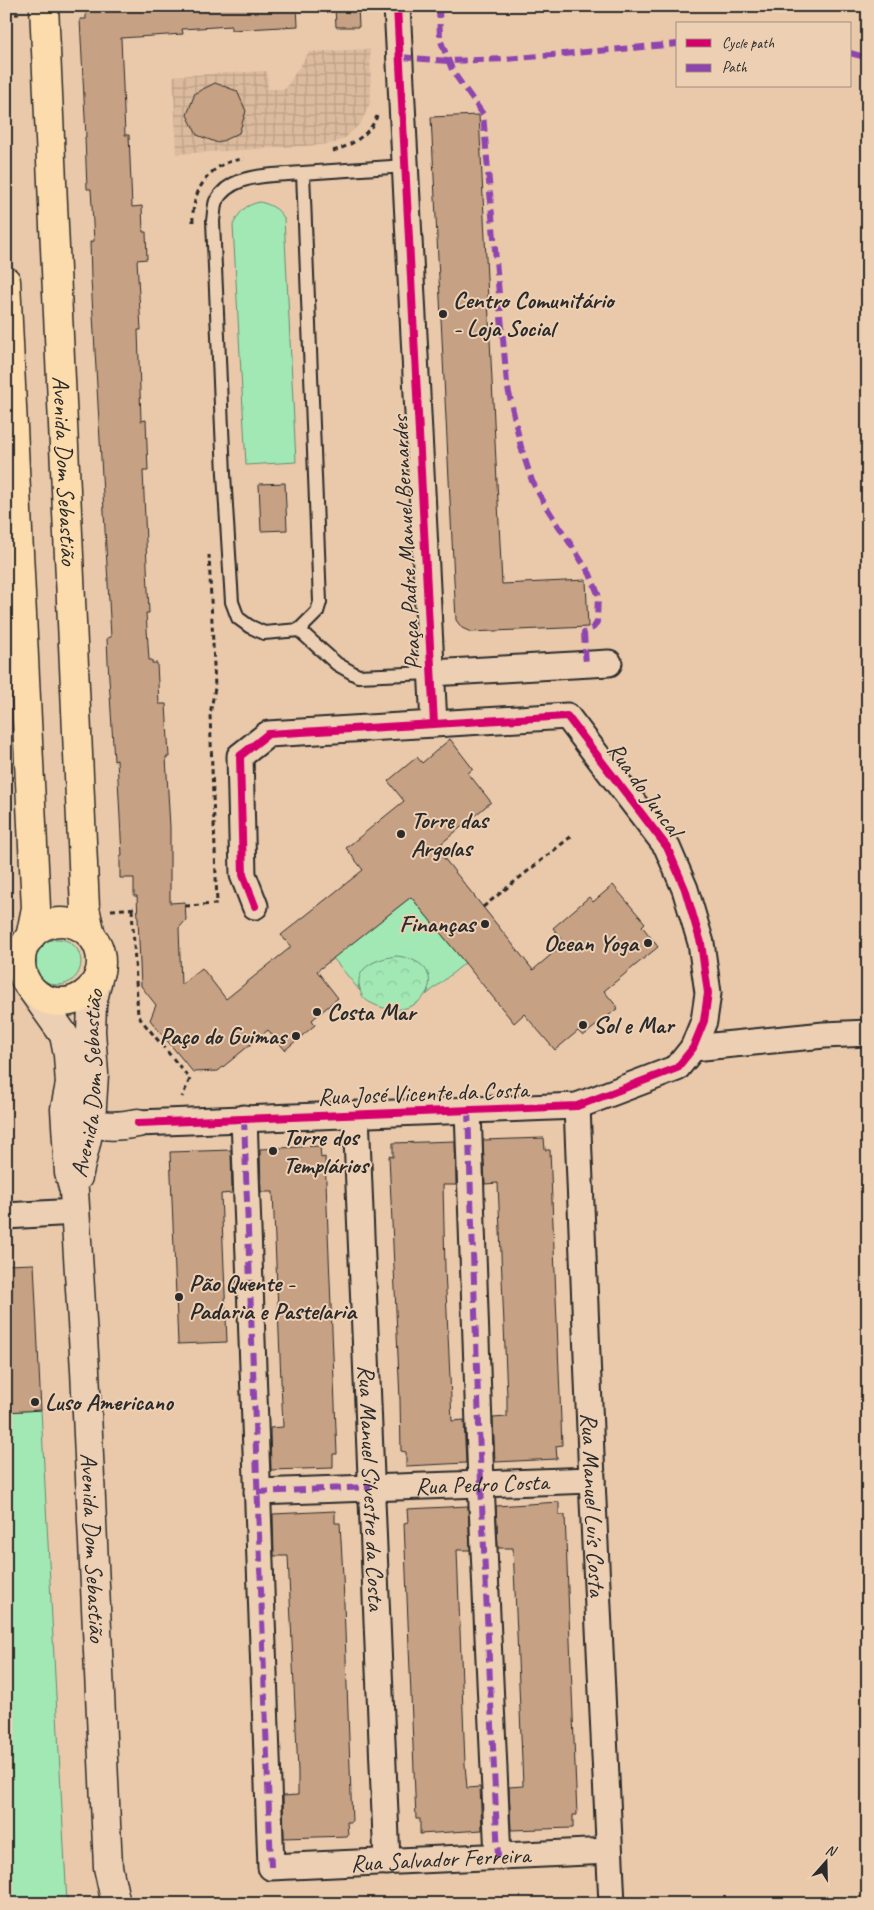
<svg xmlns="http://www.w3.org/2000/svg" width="874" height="1910" viewBox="0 0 874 1910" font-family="Caveat,sans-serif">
  <defs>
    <pattern id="industrial-grid" width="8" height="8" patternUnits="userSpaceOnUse" patternTransform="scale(1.25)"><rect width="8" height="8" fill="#dbba9d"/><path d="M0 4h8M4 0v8" fill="none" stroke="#bca087"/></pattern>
    <pattern id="park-crowns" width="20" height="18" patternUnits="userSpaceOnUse" patternTransform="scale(1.25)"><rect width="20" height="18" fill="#a2e8b4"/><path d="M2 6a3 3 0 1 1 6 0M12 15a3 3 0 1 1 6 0" fill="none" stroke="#8cc79b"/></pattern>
  </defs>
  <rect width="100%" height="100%" fill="#eac9ab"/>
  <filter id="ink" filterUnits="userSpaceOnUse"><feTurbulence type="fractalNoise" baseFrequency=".02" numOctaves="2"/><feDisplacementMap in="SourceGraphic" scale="10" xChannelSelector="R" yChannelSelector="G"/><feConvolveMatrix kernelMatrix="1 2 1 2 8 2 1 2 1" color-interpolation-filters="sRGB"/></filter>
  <g filter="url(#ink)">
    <path fill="url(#industrial-grid)" d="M 370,49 L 371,90 L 370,103 L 361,123 L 345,138 L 335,143 L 321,145 L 177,154 L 173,76 L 267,71 L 268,89 L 285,89 L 309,52 Z"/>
    <path fill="#a2e8b4" stroke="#668a70" d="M 260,202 C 271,205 278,208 284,218 L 296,462 L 246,465 L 233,225 C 240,211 245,205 260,202 Z
      M 411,897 L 465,963 L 426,995 L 429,990 L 358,985 L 360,991 L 333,958 Z
      M35 962a23 23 0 1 1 46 0a23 23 0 1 1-46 0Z
      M 41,1410 L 67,1904 L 6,1904 L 6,1412 Z"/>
    <path fill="url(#park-crowns)" stroke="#668a70" d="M 397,956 C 459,964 422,1030 371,1003 C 365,1000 361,996 360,989 C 353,966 380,958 397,956 Z"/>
    <path fill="#c6a184" stroke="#2b2b2b" d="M 86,6 L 297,6 L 298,26 L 231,30 L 231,26 L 182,29 L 183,34 L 121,38 L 125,135 L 129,135 L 132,207 L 142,206 L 143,232 L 146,232 L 147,259 L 137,260 L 141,330 L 138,330 L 141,421 L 146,420 L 148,471 L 143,471 L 149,613 L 146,613 L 149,660 L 152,660 L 152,663 L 157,663 L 159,704 L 166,704 L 169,757 L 166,757 L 170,827 L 170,903 L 185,902 L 186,920 L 179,928 L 181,985 L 202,968 L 226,999 L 291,947 L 281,935 L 363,870 L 346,848 L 404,801 L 388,781 L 417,757 L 422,763 L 450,739 L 473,769 L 468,773 L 491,802 L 436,848 L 533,970 L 565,943 L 553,928 L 589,897 L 593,902 L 613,885 L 645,923 L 642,926 L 658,947 L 604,991 L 618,1008 L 583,1036 L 578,1031 L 555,1050 L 524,1014 L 514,1023 L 411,897 L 317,971 L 338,998 L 312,1020 L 315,1025 L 285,1050 L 268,1030 L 218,1071 L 193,1072 L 150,1020 L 156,1005 L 141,986 L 137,896 L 134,896 L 134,878 L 120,878 L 120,856 L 122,856 L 117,760 L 114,761 L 108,662 L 107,638 L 111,637 L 91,279 L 90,242 L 94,241 L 91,189 L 87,189 L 85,137 L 86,137 L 80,19 L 86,19 Z
      M 335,6 L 358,6 L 359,27 L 336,27 Z
      M 215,83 L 237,91 L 246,111 L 239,133 L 218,143 L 197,135 L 187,115 L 195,93 Z
      M 479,115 L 502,584 L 586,580 L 588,627 L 471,632 L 462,628 L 456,620 L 431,117 Z
      M 285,483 L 287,530 L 261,531 L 259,484 Z
      M 544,1138 L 545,1150 L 550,1150 L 562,1445 L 556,1446 L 557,1459 L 495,1462 L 493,1418 L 507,1417 L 507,1396 L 498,1183 L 485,1184 L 483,1140 Z
      M 455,1141 L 456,1185 L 443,1185 L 445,1269 L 452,1421 L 464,1420 L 466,1463 L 406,1466 L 406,1452 L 401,1451 L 400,1400 L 389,1156 L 393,1157 L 393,1143 Z
      M 320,1146 L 321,1158 L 325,1157 L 337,1454 L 333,1454 L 333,1468 L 271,1470 L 270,1428 L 283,1427 L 273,1192 L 261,1192 L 260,1149 Z
      M 231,1150 L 232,1193 L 221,1194 L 227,1342 L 178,1344 L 170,1152 Z
      M 34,1264 L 41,1410 L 6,1412 L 6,1265 Z
      M 559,1502 L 559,1515 L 565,1515 L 577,1815 L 573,1815 L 573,1828 L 511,1830 L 509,1787 L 523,1786 L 517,1634 L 513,1548 L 498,1548 L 496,1506 Z
      M 468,1506 L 470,1550 L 457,1550 L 465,1764 L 467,1788 L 480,1787 L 482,1830 L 420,1834 L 420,1819 L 416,1819 L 404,1523 L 408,1522 L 407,1509 Z
      M 335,1511 L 335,1523 L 340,1523 L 343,1576 L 352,1822 L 347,1822 L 348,1836 L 284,1838 L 283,1796 L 298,1795 L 298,1772 L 288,1556 L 274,1556 L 273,1514 Z"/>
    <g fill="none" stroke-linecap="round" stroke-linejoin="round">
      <g stroke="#2b2b2b" stroke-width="16">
        <path id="lane" d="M 303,173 L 320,602 L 317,612 L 299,630 L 264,633 L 249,626 L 238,618 L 232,602 L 224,474 L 213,221 C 214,215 214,206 216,201 C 228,180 251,177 273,175 L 406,166
          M 299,630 L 337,664 L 358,676 L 431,673"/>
      </g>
      <g stroke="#2b2b2b" stroke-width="29">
        <g id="street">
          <path d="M 431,673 L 609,663"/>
          <path d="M 255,906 L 243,875 L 240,756 L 268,734 L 434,724 L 397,6"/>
          <path d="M 693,1048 L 824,1035 L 868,1033"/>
          <path id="s1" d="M 577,1106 L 592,1480 L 612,1904"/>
          <path d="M 468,1110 L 481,1483 L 498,1857"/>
          <path id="s2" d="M 356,1114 L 387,1862"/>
          <path id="s3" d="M 244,1118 L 271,1867 L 609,1851"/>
          <path d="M 138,1123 L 577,1106 L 677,1068 L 693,1048 L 704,1021 L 708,993 L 701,943 L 685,889 L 667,847 L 567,716 L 434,724"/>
          <path d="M 6,1216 L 75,1212"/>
          <path id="s4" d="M 257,1492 L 592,1480"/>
        </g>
      </g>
      <g stroke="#2b2b2b" stroke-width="31">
        <g id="secondary">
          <path d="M 6,963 L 21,962"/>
          <path id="s5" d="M 32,990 L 64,1035 L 68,1055 L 70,1084 L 65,1109 L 69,1173 L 74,1191 L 85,1370 L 108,1867 L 116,1904"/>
          <path d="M 79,1108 C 92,1130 115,1127 138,1123"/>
          <path id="s6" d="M 78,1177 L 91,1121 L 94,1074 L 91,1031 L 92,1005 L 99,974"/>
        </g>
      </g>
      <g stroke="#2b2b2b" stroke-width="31">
        <g id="primary">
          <path id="s7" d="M 44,6 L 85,908 L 91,935"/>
          <path d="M 6,281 L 36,908 L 30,938"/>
          <circle cx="61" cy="962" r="40"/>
        </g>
      </g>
      <path stroke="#2b2b2b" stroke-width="3" stroke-dasharray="5 4" stroke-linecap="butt" d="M 6,15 L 19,14
        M 333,151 C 350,146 370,135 377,116
        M 193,222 C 191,190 211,161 244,159
        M 185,906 L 217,904 L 210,714 L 215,688 L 209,555
        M 483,907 L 573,835
        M 132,909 L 138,1016 L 190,1079 L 182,1097
        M 111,910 L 138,908"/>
      <use href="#lane" stroke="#edd0b4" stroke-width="12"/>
      <use href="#street" stroke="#edd0b4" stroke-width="25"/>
      <use href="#secondary" stroke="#edd0b4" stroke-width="28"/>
      <use href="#primary" stroke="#fcdcac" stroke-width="28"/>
      <path stroke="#8e44ad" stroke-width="6" stroke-dasharray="12 6" stroke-linecap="butt" d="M 439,6 L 440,39 L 453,72 L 483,114 L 507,384 L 521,447 L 532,481 L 547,508 L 590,574 L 598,594 L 597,622 L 594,627 L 584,633 L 586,665
        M 850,53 L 868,58
        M 400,57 L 448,61 L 506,59 L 678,44
        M 468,1110 L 481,1483 L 498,1857
        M 244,1118 L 271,1867
        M 257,1492 L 371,1487"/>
      <g stroke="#edd0b4" stroke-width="11">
        <path id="cycleway" d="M 255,906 L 243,875 L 240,756 L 268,734 L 434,724 L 397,6
          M 138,1123 L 577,1106 L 677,1068 L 693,1048 L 704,1021 L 708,993 L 701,943 L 685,889 L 667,847 L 567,716 L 434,724"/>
      </g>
      <use href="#cycleway" stroke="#d6006c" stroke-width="8"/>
    </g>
  </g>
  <g fill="#2b2b2b" stroke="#edd0b4" stroke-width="2">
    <circle cx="443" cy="314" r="5"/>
    <circle cx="401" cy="834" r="5"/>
    <circle cx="485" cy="924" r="5"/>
    <circle cx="648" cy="943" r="5"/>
    <circle cx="317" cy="1012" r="5"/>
    <circle cx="583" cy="1025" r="5"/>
    <circle cx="296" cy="1036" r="5"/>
    <circle cx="273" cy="1151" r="5"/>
    <circle cx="179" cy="1297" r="5"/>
    <circle cx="35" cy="1402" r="5"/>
  </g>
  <g text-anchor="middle" stroke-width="4" stroke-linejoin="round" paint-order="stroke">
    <g font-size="24" font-weight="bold" fill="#2b2b2b" stroke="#edd0b4" text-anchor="start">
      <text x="453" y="308">Centro Comunitário<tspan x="453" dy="28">- Loja Social</tspan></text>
      <text x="411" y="828">Torre das<tspan x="411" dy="28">Argolas</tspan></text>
      <text x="475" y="932" text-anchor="end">Finanças</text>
      <text x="638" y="951" text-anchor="end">Ocean Yoga</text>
      <text x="327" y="1020">Costa Mar</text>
      <text x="593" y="1033">Sol e Mar</text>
      <text x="286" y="1044" text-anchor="end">Paço do Guimas</text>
      <text x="283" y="1145">Torre dos<tspan x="283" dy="28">Templários</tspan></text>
      <text x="189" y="1291">Pão Quente -<tspan x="189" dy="28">Padaria e Pastelaria</tspan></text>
      <text x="45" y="1410">Luso Americano</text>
    </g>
    <g font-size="24" fill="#2b2b2b" stroke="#edd0b4">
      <text dy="8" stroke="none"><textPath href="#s7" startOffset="465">Avenida Dom Sebastião</textPath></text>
      <text transform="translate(406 543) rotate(-93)" y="8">Praça Padre Manuel Bernardes</text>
      <text transform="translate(645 789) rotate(54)" y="8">Rua do Juncal</text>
      <text dy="8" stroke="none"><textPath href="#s6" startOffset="95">Avenida Dom Sebastião</textPath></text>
      <text transform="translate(423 1093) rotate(-2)" y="8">Rua José Vicente da Costa</text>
      <text dy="8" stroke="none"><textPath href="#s4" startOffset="225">Rua Pedro Costa</textPath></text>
      <text dy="8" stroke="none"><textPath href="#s2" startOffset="374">Rua Manuel Silvestre da Costa</textPath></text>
      <text dy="8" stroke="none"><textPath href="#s1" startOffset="399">Rua Manuel Luís Costa</textPath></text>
      <text dy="8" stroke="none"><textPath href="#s5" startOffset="570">Avenida Dom Sebastião</textPath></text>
      <text dy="8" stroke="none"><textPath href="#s3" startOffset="919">Rua Salvador Ferreira</textPath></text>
    </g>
  </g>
  <rect width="874" height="1910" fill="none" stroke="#edd0b4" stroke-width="25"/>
  <rect x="12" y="12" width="849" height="1885" fill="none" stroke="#2b2b2b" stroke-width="2" filter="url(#ink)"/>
  <rect x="676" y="22" width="175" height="65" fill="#edd0b4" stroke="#9f8e7d"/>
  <rect x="686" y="39" width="25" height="8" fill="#d6006c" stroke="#9f8e7d"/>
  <text x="722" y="48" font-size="15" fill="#2b2b2b">Cycle path</text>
  <rect x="686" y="64" width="25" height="8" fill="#8e44ad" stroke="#9f8e7d"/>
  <text x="722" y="72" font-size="15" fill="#2b2b2b">Path</text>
  <g transform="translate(826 1862) rotate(20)" stroke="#edd0b4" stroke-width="4" paint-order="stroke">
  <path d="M0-4L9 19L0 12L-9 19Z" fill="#2b2b2b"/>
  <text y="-8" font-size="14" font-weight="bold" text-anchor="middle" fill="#2b2b2b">N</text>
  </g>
</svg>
